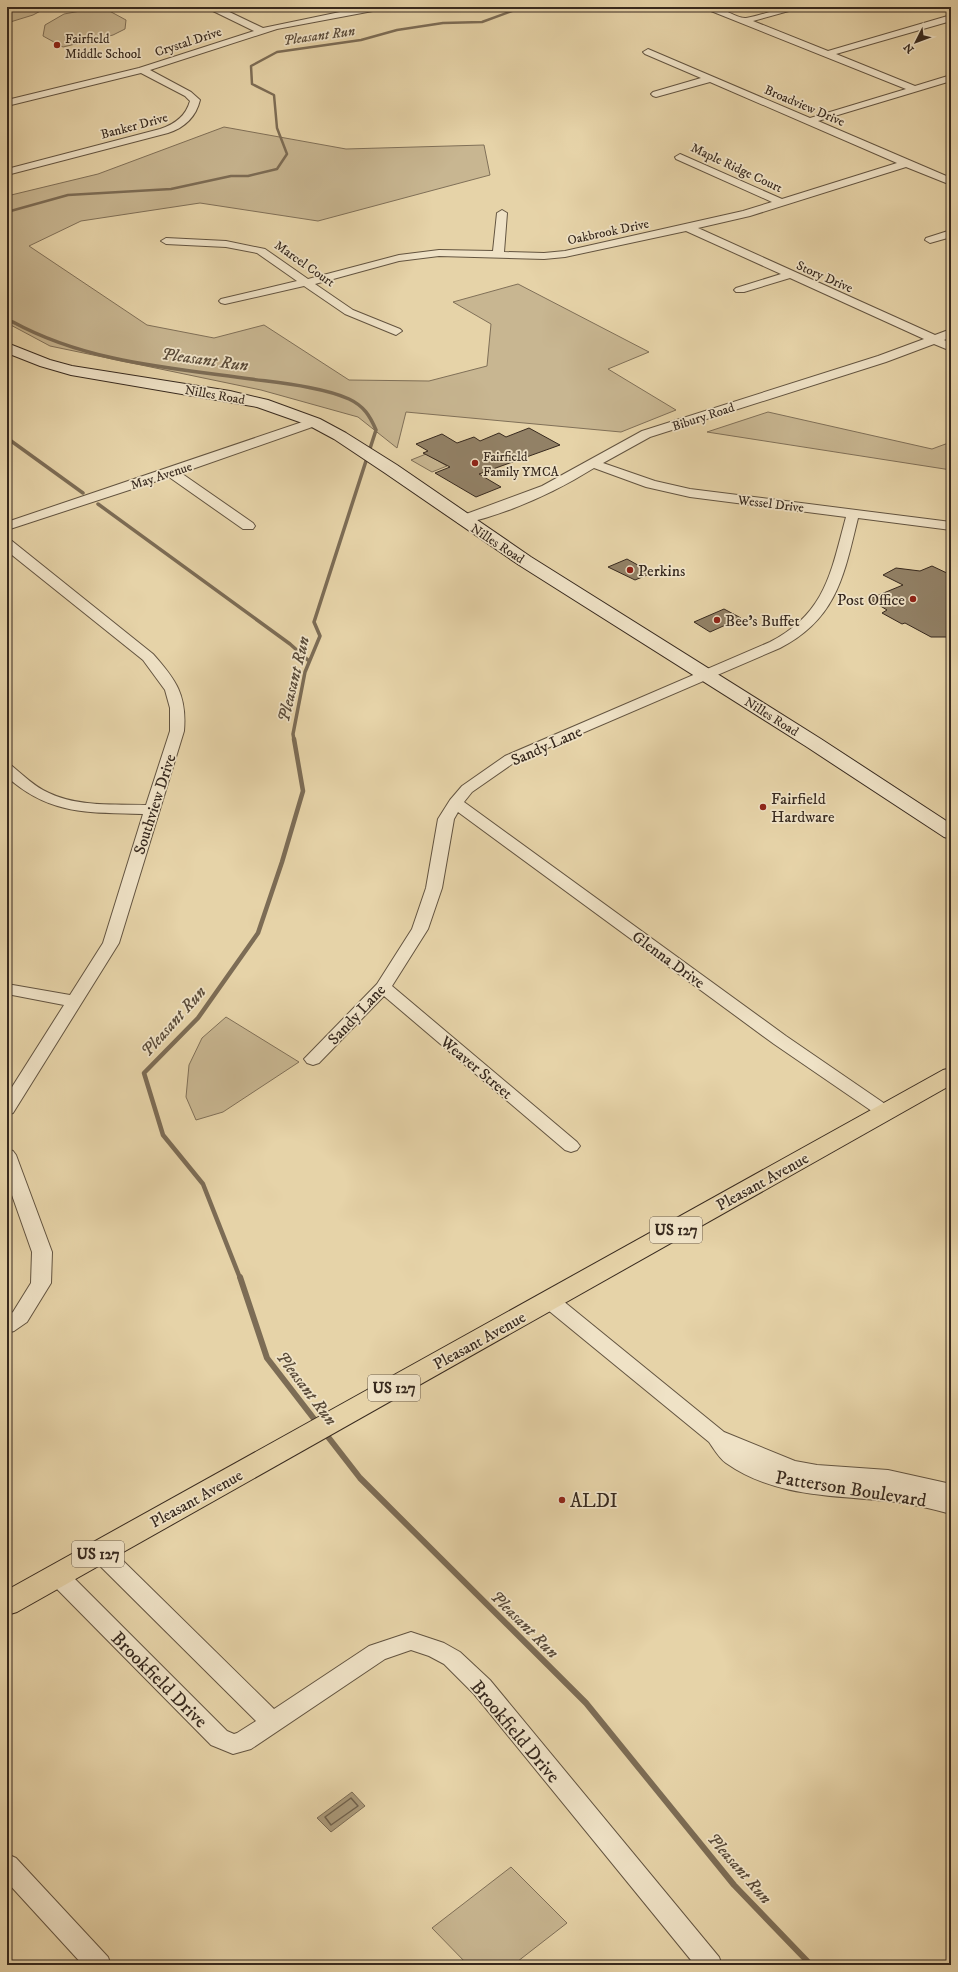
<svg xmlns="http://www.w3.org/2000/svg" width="958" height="1972" viewBox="0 0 958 1972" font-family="'IM FELL DW Pica',serif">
  <rect width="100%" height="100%" fill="#e6d3a8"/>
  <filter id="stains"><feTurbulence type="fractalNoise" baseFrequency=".005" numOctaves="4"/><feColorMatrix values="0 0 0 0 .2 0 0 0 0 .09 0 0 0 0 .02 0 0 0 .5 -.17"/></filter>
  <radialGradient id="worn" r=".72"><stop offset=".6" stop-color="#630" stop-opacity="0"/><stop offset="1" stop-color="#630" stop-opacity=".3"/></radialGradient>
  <path fill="#c8b691" stroke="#807058" d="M 7,7 L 48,7 L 33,15 L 7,23 Z
    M 102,7 L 126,20 L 125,29 L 113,35 L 63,47 L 43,36 L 45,25 L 64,14 Z
    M 224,127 L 346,149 L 484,145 L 490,175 L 318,221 L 200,203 L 81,221 L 29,246 L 147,325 L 214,338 L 264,325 L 349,380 L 429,381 L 487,366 L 491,324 L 453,302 L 518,284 L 649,352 L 608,369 L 676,410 L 621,432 L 406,412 L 397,448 L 358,417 L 261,390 L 50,346 L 7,323 L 7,196 L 98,174 Z
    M 768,412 L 932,449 L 951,442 L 951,470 L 707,432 Z
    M 426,454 L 447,466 L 432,472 L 411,460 Z
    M 226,1017 L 299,1062 L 223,1112 L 196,1120 L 186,1097 L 189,1065 L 202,1038 Z
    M 511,1867 L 567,1923 L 513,1965 L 468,1965 L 432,1928 Z"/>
  <path fill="#aa9979" stroke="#7c6c55" d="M 352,1792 L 365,1806 L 331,1832 L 317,1818 Z"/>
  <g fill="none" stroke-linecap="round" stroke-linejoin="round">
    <path stroke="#70614c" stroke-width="1.5" d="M 351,1798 L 358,1806 L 331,1825 L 325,1817 Z"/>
    <path stroke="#7c6c55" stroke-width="2.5" d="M 7,212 L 68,195 L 171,189 L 231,176 L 248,176 L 277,169 L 287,154 L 277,128 L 274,95 L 252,84 L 251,66 L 277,52 L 361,40 L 397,30 L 443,23 L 482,22 L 523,7
      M 7,318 L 14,323"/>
    <path stroke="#7c6c55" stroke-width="3.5" d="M 13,322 C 86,362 170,368 251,379 C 280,383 323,387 349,399 C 364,406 370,416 376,430 L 314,622 L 320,636 L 305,672 L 293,734 L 294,740
      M 7,438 L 83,493
      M 98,504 L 290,644 L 309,661"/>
    <path stroke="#7c6c55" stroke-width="4.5" d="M 240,1278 L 203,1184 L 163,1135 L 144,1073 L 198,1018 L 258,933 L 282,862 L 303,791 L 294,739"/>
    <path stroke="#7c6c55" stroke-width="6" d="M 240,1277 L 267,1358 L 318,1424
      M 325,1433 L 360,1478 L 586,1703 L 734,1885 L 811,1965"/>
  </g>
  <path fill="#928166" stroke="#37291e" d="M 529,428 L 560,445 L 479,474 L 501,487 L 476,497 L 435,473 L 450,467 L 423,453 L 428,451 L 416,444 L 442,434 L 457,443 L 474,437 L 480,441 L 499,433 L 506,437 Z
    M 627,559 L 652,573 L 635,580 L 608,567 Z
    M 932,566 L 951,575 L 951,635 L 946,637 L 931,637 L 905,623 L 902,624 L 882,613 L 887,610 L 869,599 L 903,585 L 883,575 L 896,568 L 920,571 Z
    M 724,609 L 741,618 L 710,632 L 694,622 Z"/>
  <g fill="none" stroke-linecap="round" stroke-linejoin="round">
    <g stroke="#635440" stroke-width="2">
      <path id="street" d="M 213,7 L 219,7 L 263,28 L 364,7 L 383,7 L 378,10 L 277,29 L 150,70 L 191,92 L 200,100 C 196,117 184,128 168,133 L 7,175 L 7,169 L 160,129 C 175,124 186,116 190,101 L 185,96 L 141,73 L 7,106 L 7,100 L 139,68 L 254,31 L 213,11 L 211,9 Z
        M 711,7 C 723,7 737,19 746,18 C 765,15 777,7 798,7 L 796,9 L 753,21 L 828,51 L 951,15 L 951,21 L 836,54 L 915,86 L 951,75 L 951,81 L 818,121 L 951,178 L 951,185 L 906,167 L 750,216 L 698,228 L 935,335 L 951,329 L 951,337 L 944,340 L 951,343 L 951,351 L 934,344 L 886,362 L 650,437 L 603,463 L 655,481 L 690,489 L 951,522 L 951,530 L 858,518 C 844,575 837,619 780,648 L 515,762 L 472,792 L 464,802 L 786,1036 L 891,1108 L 894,1112 L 891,1116 L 885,1118 L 879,1116 L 774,1044 L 458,812 L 454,819 L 442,888 L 428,929 L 392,986 L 577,1142 L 580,1146 L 577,1150 L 571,1152 L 565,1150 L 384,996 L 319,1063 L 313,1065 L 307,1063 L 304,1059 L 377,984 L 412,929 L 426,888 L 438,819 L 450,800 L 462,786 L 505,756 L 770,642 C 826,613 831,572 846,517 L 690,497 L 646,487 L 594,468 C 554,493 509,513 463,524 L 458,523 L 456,520 L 458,517 L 542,486 L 642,431 L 878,356 L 924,339 L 790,278 L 744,292 L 736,292 L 734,290 L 736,288 L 781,274 L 686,231 L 565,257 L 544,259 L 439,256 L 399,261 L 315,284 L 353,310 L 400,329 L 402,331 L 396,335 L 345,314 L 304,286 L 225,304 L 221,303 L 219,301 L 221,299 L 297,281 L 257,253 L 226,247 L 166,244 L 161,241 L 166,238 L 226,241 L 265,249 L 308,279 L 399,255 L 439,250 L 493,251 L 497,213 L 502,210 L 507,213 L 504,252 L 544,253 L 565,251 L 743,211 L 772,202 L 676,159 L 675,157 L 680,154 L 782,199 L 897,163 L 710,82 L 656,97 L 653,96 L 651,94 L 653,92 L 701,78 L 645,54 L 643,52 L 648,49 L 810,118 L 906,89 L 711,11 L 709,9 Z
        M 951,230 L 951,237 L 930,243 L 925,240 L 926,238 Z
        M 314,418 L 318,419 L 320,422 L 318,425 L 181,473 L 253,523 L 255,526 L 253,529 L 243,529 L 169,477 L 7,530 L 7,522 Z
        M 7,540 L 12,541 L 153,654 C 176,680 187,695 184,731 L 119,943 L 13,1113 L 7,1115 L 7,1095 L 64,1005 L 7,994 L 7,984 L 70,995 L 103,943 L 143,814 C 89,812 51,816 7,777 L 7,764 L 12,766 C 24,776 35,787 49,793 C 78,807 115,804 146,805 L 170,731 L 170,708 L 165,690 L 143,660 L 7,551 Z
        M 7,1149 L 13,1151 L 16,1155 L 52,1252 L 51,1283 L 27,1322 L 14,1331 L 7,1333 L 7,1316 L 13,1312 L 31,1283 L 32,1252 L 7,1181 Z
        M 550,1294 L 557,1296 L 724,1432 L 795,1461 L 817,1465 L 888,1470 L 951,1484 L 951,1514 C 933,1509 916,1505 897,1502 C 839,1495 777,1499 726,1463 C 719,1458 714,1449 709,1442 L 543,1306 L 540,1301 L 543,1296 Z
        M 100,1544 L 108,1546 L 274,1709 L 369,1646 L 411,1632 L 444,1643 L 460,1652 L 490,1680 L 719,1957 L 722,1965 L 695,1965 L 474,1694 L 444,1664 L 429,1656 L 411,1650 L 385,1659 L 251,1749 L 233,1754 L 211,1745 L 50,1582 L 47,1576 L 50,1570 L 58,1567 L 66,1570 L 227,1731 L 234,1734 L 237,1733 L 256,1721 L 92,1558 L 89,1552 L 92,1546 Z
        M 7,1854 L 16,1858 L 108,1957 L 111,1965 L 83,1965 L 7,1882 Z"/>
    </g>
    <g stroke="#37291e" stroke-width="2">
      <path id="secondary" d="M 7,343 L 50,360 L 72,366 L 230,391 L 268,400 L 320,419 L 346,433 L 397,465 L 531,557 L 821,739 L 951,824 L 951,839 L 944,837 L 807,747 L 519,565 L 385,473 L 334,439 L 308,425 L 257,407 L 71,375 L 40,366 L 7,353 Z"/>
    </g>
    <g stroke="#37291e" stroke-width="2">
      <path id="primary" d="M 951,1068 L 951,1085 L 17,1612 L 7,1615 L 7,1590 L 943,1070 Z"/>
    </g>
    <use href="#street" fill="#efe2c6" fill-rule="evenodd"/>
    <use href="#secondary" fill="#efe2c6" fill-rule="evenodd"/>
    <use href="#primary" fill="#e6d3a8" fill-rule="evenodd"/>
  </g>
  <g fill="#8f2418" stroke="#efe2c6" stroke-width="1.5">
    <circle cx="57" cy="45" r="4"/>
    <circle cx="475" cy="463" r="4"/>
    <circle cx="630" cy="570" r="4"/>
    <circle cx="913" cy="599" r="4"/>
    <circle cx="717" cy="620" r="4"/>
    <circle cx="763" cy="807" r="4"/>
    <circle cx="562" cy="1500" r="4"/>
  </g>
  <g text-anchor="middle" stroke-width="3.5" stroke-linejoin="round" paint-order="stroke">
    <g font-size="13" fill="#37291e" stroke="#efe2c6" text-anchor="start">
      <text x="65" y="43">Fairfield<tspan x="65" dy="15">Middle School</tspan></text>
      <text x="483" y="461">Fairfield<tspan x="483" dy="15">Family YMCA</tspan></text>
    </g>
    <g font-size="13" fill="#37291e" stroke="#efe2c6">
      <text transform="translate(188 41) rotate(-18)" y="5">Crystal Drive</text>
      <text transform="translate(805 105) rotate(23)" y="5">Broadview Drive</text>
      <text transform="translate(134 125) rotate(-15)" y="5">Banker Drive</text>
      <text transform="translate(737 167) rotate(25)" y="5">Maple Ridge Court</text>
      <text transform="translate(608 231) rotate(-12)" y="5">Oakbrook Drive</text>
      <text transform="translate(305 263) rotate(35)" y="5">Marcel Court</text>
      <text transform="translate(825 276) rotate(24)" y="5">Story Drive</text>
      <text transform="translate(215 394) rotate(10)" y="5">Nilles Road</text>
      <text transform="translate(703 416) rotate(-18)" y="5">Bibury Road</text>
      <text transform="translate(161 475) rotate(-18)" y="5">May Avenue</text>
      <text transform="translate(771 503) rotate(7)" y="5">Wessel Drive</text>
      <text transform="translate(498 543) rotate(33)" y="5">Nilles Road</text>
      <text transform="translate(772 716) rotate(32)" y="5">Nilles Road</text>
    </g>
    <g font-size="14" font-style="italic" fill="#5a4b39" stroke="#efe2c6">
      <text transform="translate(319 35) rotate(-8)" y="5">Pleasant Run</text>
    </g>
    <g fill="#efe2c6" stroke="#6e6050" stroke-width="1">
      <rect x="650" y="1217" width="52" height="26" rx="3"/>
      <rect x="368" y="1375" width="52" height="26" rx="3"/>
      <rect x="72" y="1541" width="52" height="26" rx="3"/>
    </g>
    <g font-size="15" font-weight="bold" fill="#37291e">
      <text x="676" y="1235">US 127</text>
      <text x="394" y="1393">US 127</text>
      <text x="98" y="1559">US 127</text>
    </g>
    <g font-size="16" fill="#37291e" stroke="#efe2c6" text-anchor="start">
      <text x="638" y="576">Perkins</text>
      <text x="905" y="605" text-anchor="end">Post Office</text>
      <text x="725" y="626">Bee's Buffet</text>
      <text x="771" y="804">Fairfield<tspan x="771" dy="18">Hardware</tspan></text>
    </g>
    <g font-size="16" fill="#37291e" stroke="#efe2c6">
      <text transform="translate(546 745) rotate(-24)" y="6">Sandy Lane</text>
      <text transform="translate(154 804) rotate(-72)" y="6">Southview Drive</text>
      <text transform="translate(669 959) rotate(36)" y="6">Glenna Drive</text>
      <text transform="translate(356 1014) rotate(-47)" y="6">Sandy Lane</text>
      <text transform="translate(477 1067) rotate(40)" y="6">Weaver Street</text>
      <text transform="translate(762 1181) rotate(-29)" y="6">Pleasant Avenue</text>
      <text transform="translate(479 1340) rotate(-29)" y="6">Pleasant Avenue</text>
      <text transform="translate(196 1498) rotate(-29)" y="6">Pleasant Avenue</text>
    </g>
    <g font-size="17" font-style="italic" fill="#5a4b39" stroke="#efe2c6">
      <text transform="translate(205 359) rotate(8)" y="6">Pleasant Run</text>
      <text transform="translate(293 679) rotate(-76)" y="6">Pleasant Run</text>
      <text transform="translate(173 1021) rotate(-48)" y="6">Pleasant Run</text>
      <text transform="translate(307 1388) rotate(53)" y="6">Pleasant Run</text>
      <text transform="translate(525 1624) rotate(45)" y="6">Pleasant Run</text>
      <text transform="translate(740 1868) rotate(49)" y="6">Pleasant Run</text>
    </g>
    <g font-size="19" fill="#37291e" stroke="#efe2c6">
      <text transform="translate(851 1488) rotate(9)" y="7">Patterson Boulevard</text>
      <text transform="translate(160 1679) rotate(45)" y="7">Brookfield Drive</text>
      <text transform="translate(516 1731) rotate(50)" y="7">Brookfield Drive</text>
    </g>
    <g font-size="19" fill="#37291e" stroke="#efe2c6" text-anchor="start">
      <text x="570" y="1507">ALDI</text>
    </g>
  </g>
  <rect width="958" height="1972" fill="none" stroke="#e6d3a8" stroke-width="24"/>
  <rect x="8" y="8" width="942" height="1956" fill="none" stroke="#37291e" stroke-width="2"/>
  <rect x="12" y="12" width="934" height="1948" fill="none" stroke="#37291e"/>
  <g transform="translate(916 42) rotate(228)" stroke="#efe2c6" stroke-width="3" paint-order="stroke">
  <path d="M0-3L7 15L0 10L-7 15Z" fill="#37291e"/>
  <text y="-6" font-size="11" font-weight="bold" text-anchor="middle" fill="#37291e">N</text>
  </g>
  <rect width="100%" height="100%" filter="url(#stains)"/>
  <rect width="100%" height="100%" fill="url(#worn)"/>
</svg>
